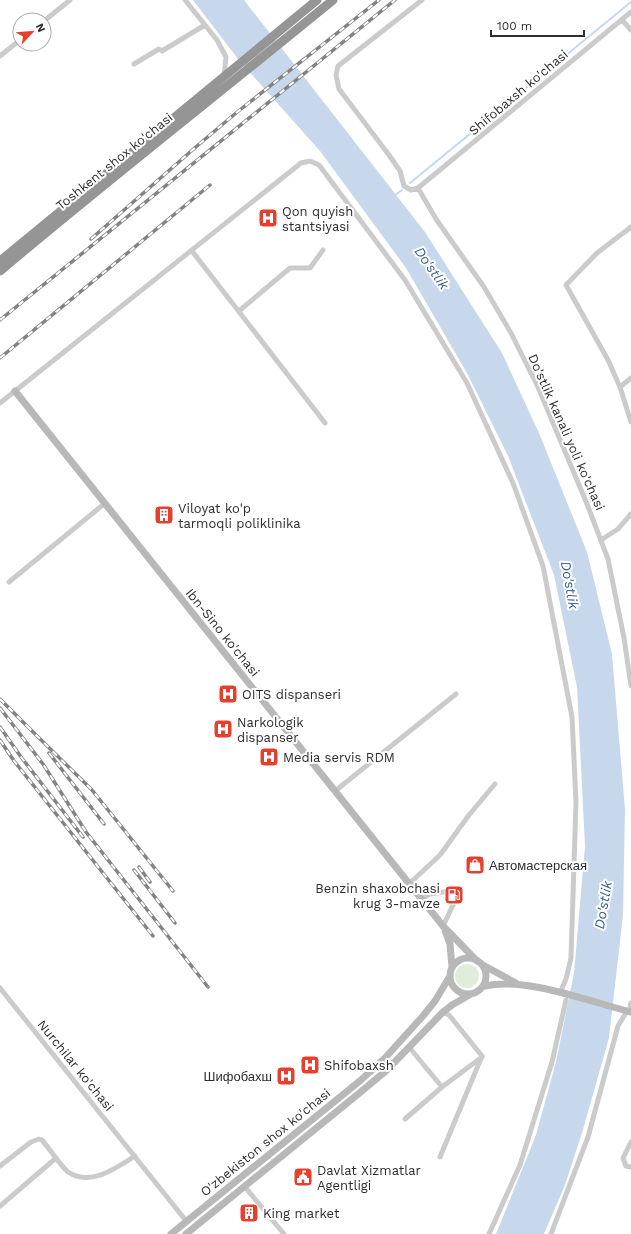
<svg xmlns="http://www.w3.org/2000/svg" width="631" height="1234" viewBox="0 0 631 1234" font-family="'Work Sans',sans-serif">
  <rect width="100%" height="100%" fill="#fff"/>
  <path fill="#e2ecdc" d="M455 976a12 12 0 1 1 24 0a12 12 0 1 1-24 0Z"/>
  <path fill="#c8d8ec" d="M 193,0 L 244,0 L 425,232 L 502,353 L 539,433 L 587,552 L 612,654 L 625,809 L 623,915 L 609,1038 L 582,1133 L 565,1185 L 544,1234 L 496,1234 L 536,1135 L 556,1062 L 574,973 L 585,846 L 577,687 L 554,575 L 508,456 L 468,375 L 406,268 L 320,151 L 238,59 Z"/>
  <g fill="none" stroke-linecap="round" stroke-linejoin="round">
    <path stroke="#c8d8ec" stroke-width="2" d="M 410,183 L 631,2
      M 394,196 L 402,190"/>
    <path stroke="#cbcbcb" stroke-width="5" d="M 185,0 L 217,40 L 226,57 L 224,76
      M 422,0 L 338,66 L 336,75 L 339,89 L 389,155 L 400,171 L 404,186 L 411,190 L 418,188 L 631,12
      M 622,20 L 631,30
      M 44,21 L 70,0
      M 0,56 L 20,40
      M 134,64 L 159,49 L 162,51 L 205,25
      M 418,188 L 436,219 L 484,287 L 511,333 L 538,387 L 587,504 L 608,559 L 624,638 L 631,686
      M 631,227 L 597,253 L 566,285 L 608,360 L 620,387 L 631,422
      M 192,251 L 325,423
      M 239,311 L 290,268 L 310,268 L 323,250
      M 620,387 L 631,378
      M 0,403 L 301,163 L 310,161 L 319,165 L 405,280 L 467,383 L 513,483 L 543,566 L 572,717 L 576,802 L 571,958 L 566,979 L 560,993
      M 601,540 L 618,529 L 631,514
      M 9,582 L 104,504
      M 335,791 L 456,694
      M 409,884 L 440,855 L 469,815 L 495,784
      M 421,899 L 430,894 L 451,891
      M 443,926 L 456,899
      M 0,988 L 187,1222
      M 629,1011 L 631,1003
      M 443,1012 L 449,1015 L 482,1056
      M 409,1047 L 442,1087 L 482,1057
      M 405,1119 L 442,1087
      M 631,1142 L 623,1158 L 626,1166 L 631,1167
      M 440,1157 L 482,1056
      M 0,1166 L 31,1142 L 39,1139 L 42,1140 C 49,1148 61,1166 68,1172 C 91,1187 116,1168 135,1156
      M 245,1187 L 284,1234
      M 0,1206 L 56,1158
      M 489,1234 L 520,1165 L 552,1062 L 566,1000
      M 551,1234 L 588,1137 L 618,1026 L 627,1011"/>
    <path stroke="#b8b8b8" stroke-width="7" d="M 15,391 L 443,926 L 477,961
      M 445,930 L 450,944 L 452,967
      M450 976a18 18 0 1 1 36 0a18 18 0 1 1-36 0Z
      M 481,964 L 516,983
      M 482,987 C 521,975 591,1002 631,1012
      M 171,1234 L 361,1080 L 385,1058 L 423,1016 L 435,1001 L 450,976
      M 186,1234 L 357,1095 L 387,1070 L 443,1012 L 452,1005 L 471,994"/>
    <path stroke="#959595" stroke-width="9" d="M 0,261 L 317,0
      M 0,271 C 109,179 222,91 333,0"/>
    <g stroke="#838383" stroke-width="3.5">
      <path id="rail" d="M 91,239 L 197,146 L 236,113 L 379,0
        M 0,320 L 395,0
        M 0,358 L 210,185
        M 0,699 L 30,729
        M 0,708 L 43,764 L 86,832 L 208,987
        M 27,726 L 92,790 L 173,891
        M 0,727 L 21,757 L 83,837
        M 0,740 L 14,761 L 153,936
        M 49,753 L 104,824
        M 139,867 L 150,882
        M 134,870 L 175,923"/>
    </g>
    <use href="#rail" stroke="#fff" stroke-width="2" stroke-dasharray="6" stroke-linecap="butt"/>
  </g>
  <defs>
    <g id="hospital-square" transform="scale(1)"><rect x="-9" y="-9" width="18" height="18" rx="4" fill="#e73f2e" stroke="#fff"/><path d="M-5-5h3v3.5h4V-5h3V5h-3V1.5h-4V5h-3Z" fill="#fff"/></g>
    <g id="building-square" transform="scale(1)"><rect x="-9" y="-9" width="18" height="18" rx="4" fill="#e73f2e" stroke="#fff"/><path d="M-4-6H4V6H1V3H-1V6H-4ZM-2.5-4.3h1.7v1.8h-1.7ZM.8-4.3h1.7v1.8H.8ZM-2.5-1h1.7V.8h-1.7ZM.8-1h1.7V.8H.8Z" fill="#fff"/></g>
    <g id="shop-square" transform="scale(1)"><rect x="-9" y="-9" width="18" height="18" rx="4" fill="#e73f2e" stroke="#fff"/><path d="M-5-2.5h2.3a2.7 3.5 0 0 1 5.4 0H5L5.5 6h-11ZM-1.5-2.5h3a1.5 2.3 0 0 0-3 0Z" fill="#fff"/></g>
    <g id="fuel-square" transform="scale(1)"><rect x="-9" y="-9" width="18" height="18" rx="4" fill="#e73f2e" stroke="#fff"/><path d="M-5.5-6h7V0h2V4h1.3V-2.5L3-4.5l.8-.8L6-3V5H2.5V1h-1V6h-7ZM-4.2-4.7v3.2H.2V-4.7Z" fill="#fff"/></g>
    <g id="civic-square" transform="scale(1)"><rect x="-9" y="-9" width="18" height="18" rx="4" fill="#e73f2e" stroke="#fff"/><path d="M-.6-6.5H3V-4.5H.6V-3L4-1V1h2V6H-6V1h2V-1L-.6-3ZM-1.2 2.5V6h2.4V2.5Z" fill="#fff"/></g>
  </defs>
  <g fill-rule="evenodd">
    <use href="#hospital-square" x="268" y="218"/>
    <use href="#building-square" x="164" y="515"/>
    <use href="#hospital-square" x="228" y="694"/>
    <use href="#hospital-square" x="223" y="729"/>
    <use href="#hospital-square" x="269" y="757"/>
    <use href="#shop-square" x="475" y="865"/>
    <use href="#fuel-square" x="454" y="895"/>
    <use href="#hospital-square" x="310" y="1065"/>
    <use href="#hospital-square" x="286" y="1076"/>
    <use href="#civic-square" x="303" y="1177"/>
    <use href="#building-square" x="249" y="1213"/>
  </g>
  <g text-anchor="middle" stroke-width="4" stroke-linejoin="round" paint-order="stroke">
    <g font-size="13" fill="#2e2e2e" stroke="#fff">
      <text transform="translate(518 92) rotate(-40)" y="5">Shifobaxsh ko'chasi</text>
      <text transform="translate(114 161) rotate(-39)" y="5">Toshkent shox ko'chasi</text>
      <text transform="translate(567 432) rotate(66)" y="5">Do'stlik kanali yoli ko'chasi</text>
      <text transform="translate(223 632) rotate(51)" y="5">Ibn-Sino ko'chasi</text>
      <text transform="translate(76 1065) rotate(51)" y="5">Nurchilar ko'chasi</text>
      <text transform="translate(265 1142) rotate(-39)" y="5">O'zbekiston shox ko'chasi</text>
    </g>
    <g font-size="13" fill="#2e2e2e" stroke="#fff" text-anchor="start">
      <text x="282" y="216">Qon quyish<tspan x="282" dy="15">stantsiyasi</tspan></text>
      <text x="178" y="513">Viloyat ko'p<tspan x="178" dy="15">tarmoqli poliklinika</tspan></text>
      <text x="242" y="699">OITS dispanseri</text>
      <text x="237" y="727">Narkologik<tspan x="237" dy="15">dispanser</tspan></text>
      <text x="283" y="762">Media servis RDM</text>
      <text x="489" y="870">Автомастерская</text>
      <text x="440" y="893" text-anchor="end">Benzin shaxobchasi<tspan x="440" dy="15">krug 3-mavze</tspan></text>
      <text x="324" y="1070">Shifobaxsh</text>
      <text x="272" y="1081" text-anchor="end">Шифобахш</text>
      <text x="317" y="1175">Davlat Xizmatlar<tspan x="317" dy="15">Agentligi</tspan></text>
      <text x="263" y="1218">King market</text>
    </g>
    <g font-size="14" font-style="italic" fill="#3b6292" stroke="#fff">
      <text transform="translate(432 268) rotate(55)" y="5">Do'stlik</text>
      <text transform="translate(570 585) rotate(80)" y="5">Do'stlik</text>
      <text transform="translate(603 905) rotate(-80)" y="5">Do'stlik</text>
    </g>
  </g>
  <g transform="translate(32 32) rotate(64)"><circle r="19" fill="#ffffff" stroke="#ababab"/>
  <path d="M0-3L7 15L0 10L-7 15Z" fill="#e73f2e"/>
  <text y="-6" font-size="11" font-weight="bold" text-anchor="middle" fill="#2e2e2e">N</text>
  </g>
  <path d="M491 30v6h93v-6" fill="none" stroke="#2e2e2e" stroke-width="2"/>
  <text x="497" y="30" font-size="12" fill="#2e2e2e" stroke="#ffffff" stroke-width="3" paint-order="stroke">100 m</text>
</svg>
